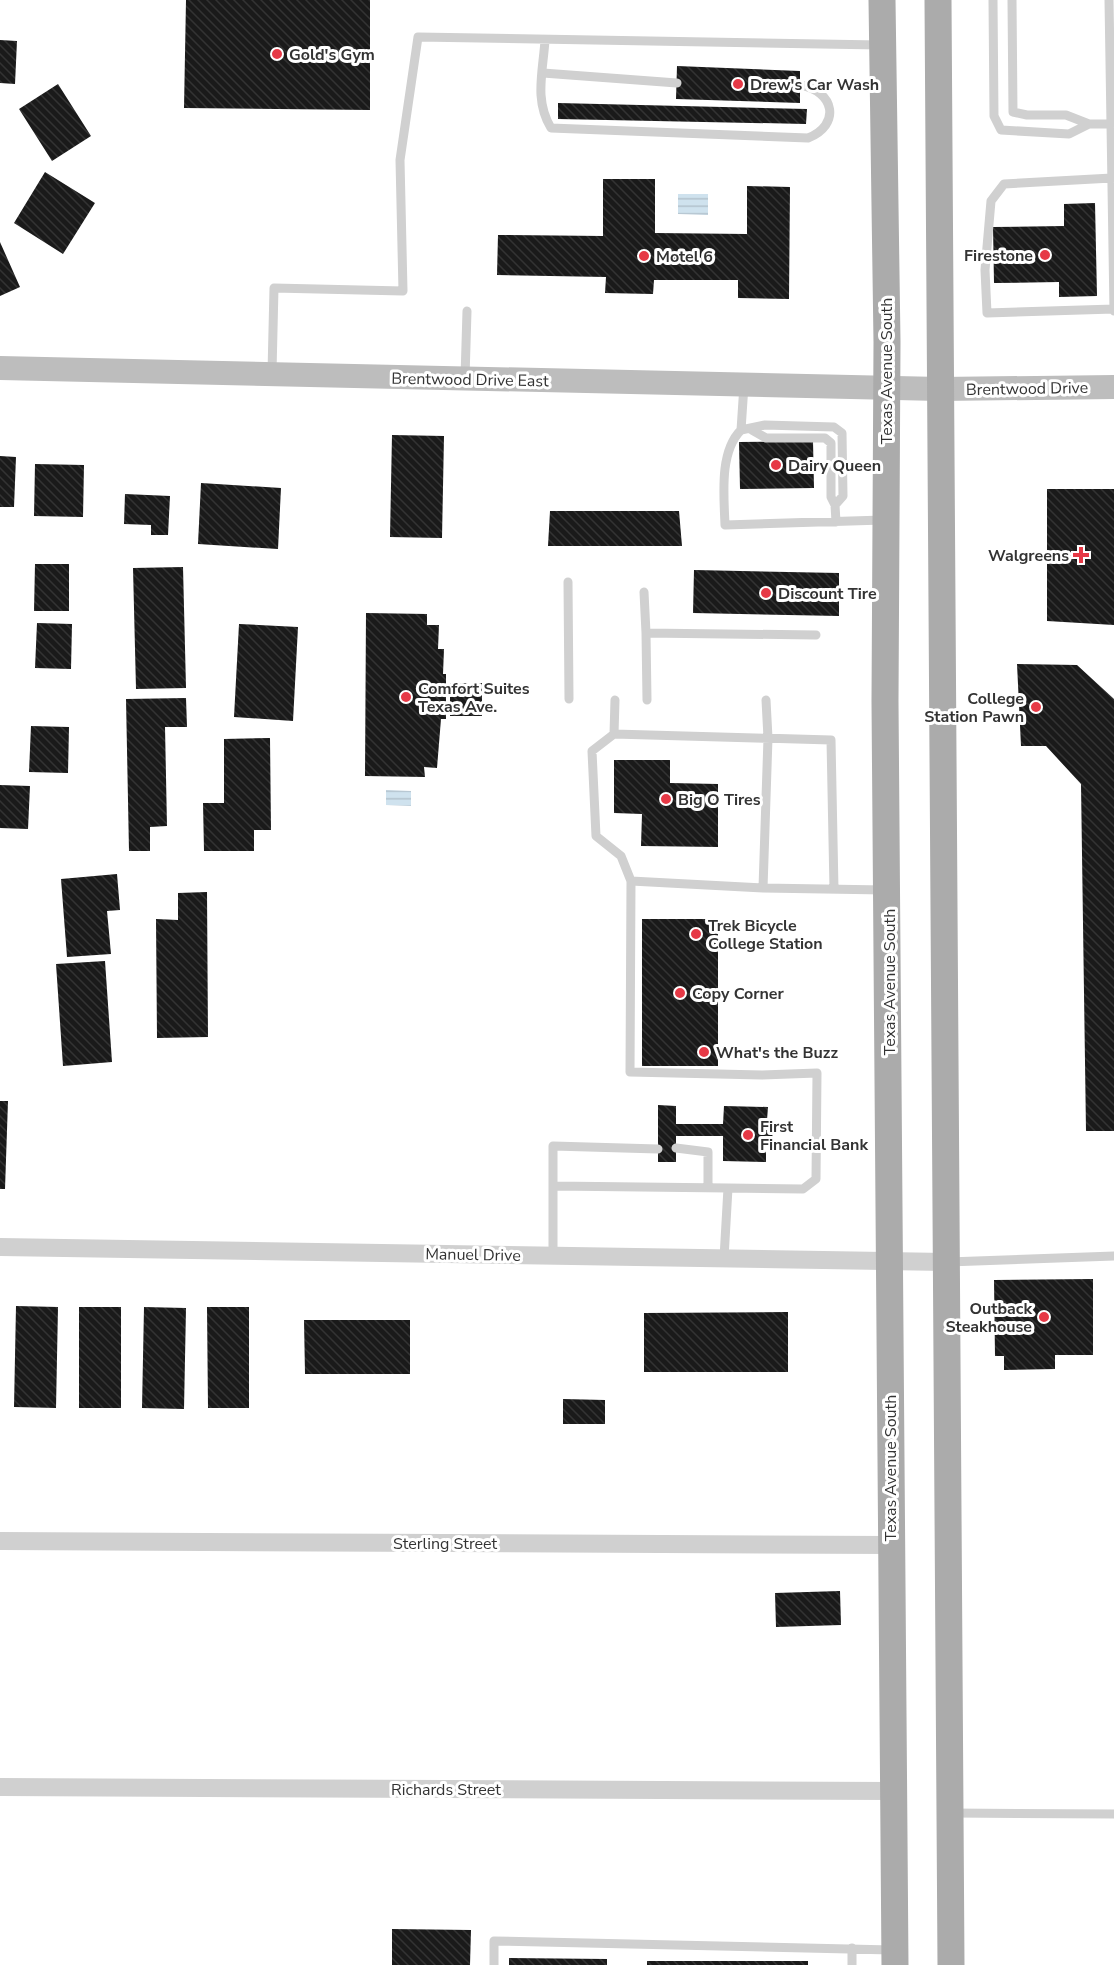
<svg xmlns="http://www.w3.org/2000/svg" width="1114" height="1965" viewBox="0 0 1114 1965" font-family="'Nunito Sans',sans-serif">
  <defs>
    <pattern id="water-rules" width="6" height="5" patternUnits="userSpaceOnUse" patternTransform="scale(1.5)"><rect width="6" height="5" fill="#cfe2ee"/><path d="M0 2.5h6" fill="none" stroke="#b2c2cd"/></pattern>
    <pattern id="building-back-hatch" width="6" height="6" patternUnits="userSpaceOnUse" patternTransform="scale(1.5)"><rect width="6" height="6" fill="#1a1a1a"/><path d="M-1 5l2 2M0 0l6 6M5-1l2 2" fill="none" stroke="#333"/></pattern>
  </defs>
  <rect width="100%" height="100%" fill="#fff"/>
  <path fill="url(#water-rules)" d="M 678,194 L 708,194 L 708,215 L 678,214 Z
    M 386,790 L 411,791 L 411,806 L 386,805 Z"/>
  <path fill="url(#building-back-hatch)" d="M 186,0 L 370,0 L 370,110 L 184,108 Z
    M 0,40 L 17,41 L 15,84 L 0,83 Z
    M 677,66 L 800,71 L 800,103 L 676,99 Z
    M 58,84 L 91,136 L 52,161 L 19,109 Z
    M 558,103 L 807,109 L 806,124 L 558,119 Z
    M 45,172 L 95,203 L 63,254 L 14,223 Z
    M 603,179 L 655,179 L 655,233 L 747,234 L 747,186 L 790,187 L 789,299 L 738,298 L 738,280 L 654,280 L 653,294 L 605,293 L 606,277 L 497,275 L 498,235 L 603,236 Z
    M 1095,203 L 1097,296 L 1059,297 L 1059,282 L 994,283 L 993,227 L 1064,226 L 1064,204 Z
    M 0,242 L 20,287 L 0,296 Z
    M 392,435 L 444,436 L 442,538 L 390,537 Z
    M 813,441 L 814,488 L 740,489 L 739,442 Z
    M 0,456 L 16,457 L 14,507 L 0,507 Z
    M 35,464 L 84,465 L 83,517 L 34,516 Z
    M 201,483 L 281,488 L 278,549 L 198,544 Z
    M 1047,489 L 1114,489 L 1114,625 L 1047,621 Z
    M 125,494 L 170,496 L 168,535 L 151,535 L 151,525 L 124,524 Z
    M 550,511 L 679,511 L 682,546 L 548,546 Z
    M 35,564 L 69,564 L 69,611 L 34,611 Z
    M 183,567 L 186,688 L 136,689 L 133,568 Z
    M 694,570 L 839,573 L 839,616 L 693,613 Z
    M 366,613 L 427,614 L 427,625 L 439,625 L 438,649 L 444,649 L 443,674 L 446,674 L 446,719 L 441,719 L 437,768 L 424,767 L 425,777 L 365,776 Z
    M 37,623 L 72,624 L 71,669 L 35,668 Z
    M 239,624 L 298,627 L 293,721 L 234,717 Z
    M 1017,664 L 1077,665 L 1114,699 L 1114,1131 L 1086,1131 L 1081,784 L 1046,746 L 1021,746 Z
    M 450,683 L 482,683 L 482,716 L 450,716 Z
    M 186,698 L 187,727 L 165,727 L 167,826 L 150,827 L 150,851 L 129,851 L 126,699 Z
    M 31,726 L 69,727 L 68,773 L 29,772 Z
    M 270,738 L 271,830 L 254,830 L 254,851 L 204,851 L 203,803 L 224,803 L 224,739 Z
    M 614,760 L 670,760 L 670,783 L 718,784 L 718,847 L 641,846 L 642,814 L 614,813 Z
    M 0,785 L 30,786 L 28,829 L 0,828 Z
    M 117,874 L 120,910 L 107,911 L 111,954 L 67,957 L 61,879 Z
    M 207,892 L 208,1037 L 157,1038 L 156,919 L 178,920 L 178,893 Z
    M 642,919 L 718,919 L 718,1066 L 642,1066 Z
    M 105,961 L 112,1062 L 63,1066 L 56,964 Z
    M 0,1101 L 8,1101 L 5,1189 L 0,1189 Z
    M 658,1105 L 676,1106 L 676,1124 L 723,1124 L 724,1106 L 768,1107 L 767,1120 L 773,1120 L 772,1148 L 766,1148 L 766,1162 L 723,1161 L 723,1136 L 676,1136 L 676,1162 L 658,1162 Z
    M 1093,1279 L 1093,1355 L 1055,1355 L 1055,1369 L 1004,1370 L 1004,1356 L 995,1356 L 994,1280 Z
    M 16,1306 L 58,1307 L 56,1408 L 14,1407 Z
    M 79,1307 L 121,1307 L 121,1408 L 79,1408 Z
    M 144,1307 L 186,1308 L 184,1409 L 142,1408 Z
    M 207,1307 L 249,1307 L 249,1408 L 208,1408 Z
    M 788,1312 L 788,1372 L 644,1372 L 644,1313 Z
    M 304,1320 L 410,1320 L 410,1374 L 305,1374 Z
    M 563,1399 L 605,1400 L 605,1424 L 563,1424 Z
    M 840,1591 L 841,1625 L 776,1627 L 775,1593 Z
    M 392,1929 L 471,1930 L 470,1965 L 392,1965 Z
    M 509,1958 L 607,1959 L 607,1965 L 509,1965 Z
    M 647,1961 L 808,1961 L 808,1965 L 647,1965 Z"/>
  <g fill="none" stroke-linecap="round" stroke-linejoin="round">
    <path stroke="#d0d0d0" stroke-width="9" d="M 993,0 L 994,116 L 1001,130 L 1069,134 L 1089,124
      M 1012,0 L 1013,112 L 1027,115 L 1066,115 L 1089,124 L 1111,124
      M 1109,0 L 1114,311
      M 545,40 C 543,72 534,100 551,128 L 808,138 C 841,125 835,91 800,85
      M 543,73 L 677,83
      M 1112,178 L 1004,184 L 991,201 L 985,270 L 987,313 L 1114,309
      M 272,372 L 274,288 L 403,291 L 400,160 L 418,37 L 880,45
      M 465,378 L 467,311
      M 744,385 L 741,430 C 719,452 724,496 725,525 L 883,520
      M 741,430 L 765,425 L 834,427 L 842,433 L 843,496 L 835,505
      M 752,430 L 766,438 L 825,438 L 831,443 L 831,497 L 835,505 L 836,522
      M 568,582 L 569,699
      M 644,592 L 646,633
      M 615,700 L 614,734 L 592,751 L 596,836 L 621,856 L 631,881
      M 647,700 L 646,633 L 816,635
      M 614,734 L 831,740 L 834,889
      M 763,888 L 768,738 L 766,700
      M 676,1148 L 708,1152 L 708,1188
      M 553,1186 L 553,1146 L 658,1149
      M 553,1256 L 553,1186 L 728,1188
      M 724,1258 L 728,1188 L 803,1189 L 816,1179 L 817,1073 L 762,1075 L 630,1072 L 631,881 L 763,888 L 885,890
      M 948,1262 L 1114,1256
      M 951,1813 L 1114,1814
      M 494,1965 L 494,1941 L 892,1950
      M 852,1965 L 852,1948"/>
    <path stroke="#d0d0d0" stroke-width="18" d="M 0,1247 L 946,1262
      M 0,1541 L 891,1545
      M 0,1787 L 892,1791"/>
    <path stroke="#bdbdbd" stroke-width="24" d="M 0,368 L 940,389 L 1114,387"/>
    <path stroke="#ababab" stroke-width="27" d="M 882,0 L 887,342 L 885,701 L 895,1965
      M 938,0 L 951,1965"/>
  </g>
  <g fill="#e63946" stroke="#fff" stroke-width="2">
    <circle cx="277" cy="54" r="6"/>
    <circle cx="738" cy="84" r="6"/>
    <circle cx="1045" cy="255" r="6"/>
    <circle cx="644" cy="256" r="6"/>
    <circle cx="776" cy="465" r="6"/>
    <path d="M1078 546h6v6h6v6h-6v6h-6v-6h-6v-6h6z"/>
    <circle cx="766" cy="593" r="6"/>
    <circle cx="406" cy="697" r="6"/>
    <circle cx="1036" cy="707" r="6"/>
    <circle cx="666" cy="799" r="6"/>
    <circle cx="696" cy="934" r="6"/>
    <circle cx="680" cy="993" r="6"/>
    <circle cx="704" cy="1052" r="6"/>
    <circle cx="748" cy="1135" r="6"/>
    <circle cx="1044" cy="1317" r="6"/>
  </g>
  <g text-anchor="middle" stroke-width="6" stroke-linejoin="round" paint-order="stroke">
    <g font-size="16" font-weight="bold" fill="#333" stroke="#fff" text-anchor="start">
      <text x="289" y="60">Gold's Gym</text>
      <text x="750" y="90">Drew's Car Wash</text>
      <text x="1033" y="261" text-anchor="end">Firestone</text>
      <text x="656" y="262">Motel 6</text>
      <text x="788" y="471">Dairy Queen</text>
      <text x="1069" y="561" text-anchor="end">Walgreens</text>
      <text x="778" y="599">Discount Tire</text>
      <text x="418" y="694">Comfort Suites<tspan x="418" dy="18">Texas Ave.</tspan></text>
      <text x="1024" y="704" text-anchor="end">College<tspan x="1024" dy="18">Station Pawn</tspan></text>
      <text x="678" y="805">Big O Tires</text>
      <text x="708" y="931">Trek Bicycle<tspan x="708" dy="18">College Station</tspan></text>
      <text x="692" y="999">Copy Corner</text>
      <text x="716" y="1058">What's the Buzz</text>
      <text x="760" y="1132">First<tspan x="760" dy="18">Financial Bank</tspan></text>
      <text x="1032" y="1314" text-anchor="end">Outback<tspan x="1032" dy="18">Steakhouse</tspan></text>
    </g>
    <g font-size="16" fill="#333" stroke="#fff">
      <text transform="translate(886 371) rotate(-90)" y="6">Texas Avenue South</text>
      <text transform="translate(470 379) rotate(1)" y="6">Brentwood Drive East</text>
      <text transform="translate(1027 388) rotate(-1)" y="6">Brentwood Drive</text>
      <text transform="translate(889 982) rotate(-90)" y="6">Texas Avenue South</text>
      <text transform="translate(473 1254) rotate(1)" y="6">Manuel Drive</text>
      <text transform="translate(890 1468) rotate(-90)" y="6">Texas Avenue South</text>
      <text x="445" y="1549">Sterling Street</text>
      <text x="446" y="1795">Richards Street</text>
    </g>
  </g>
</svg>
